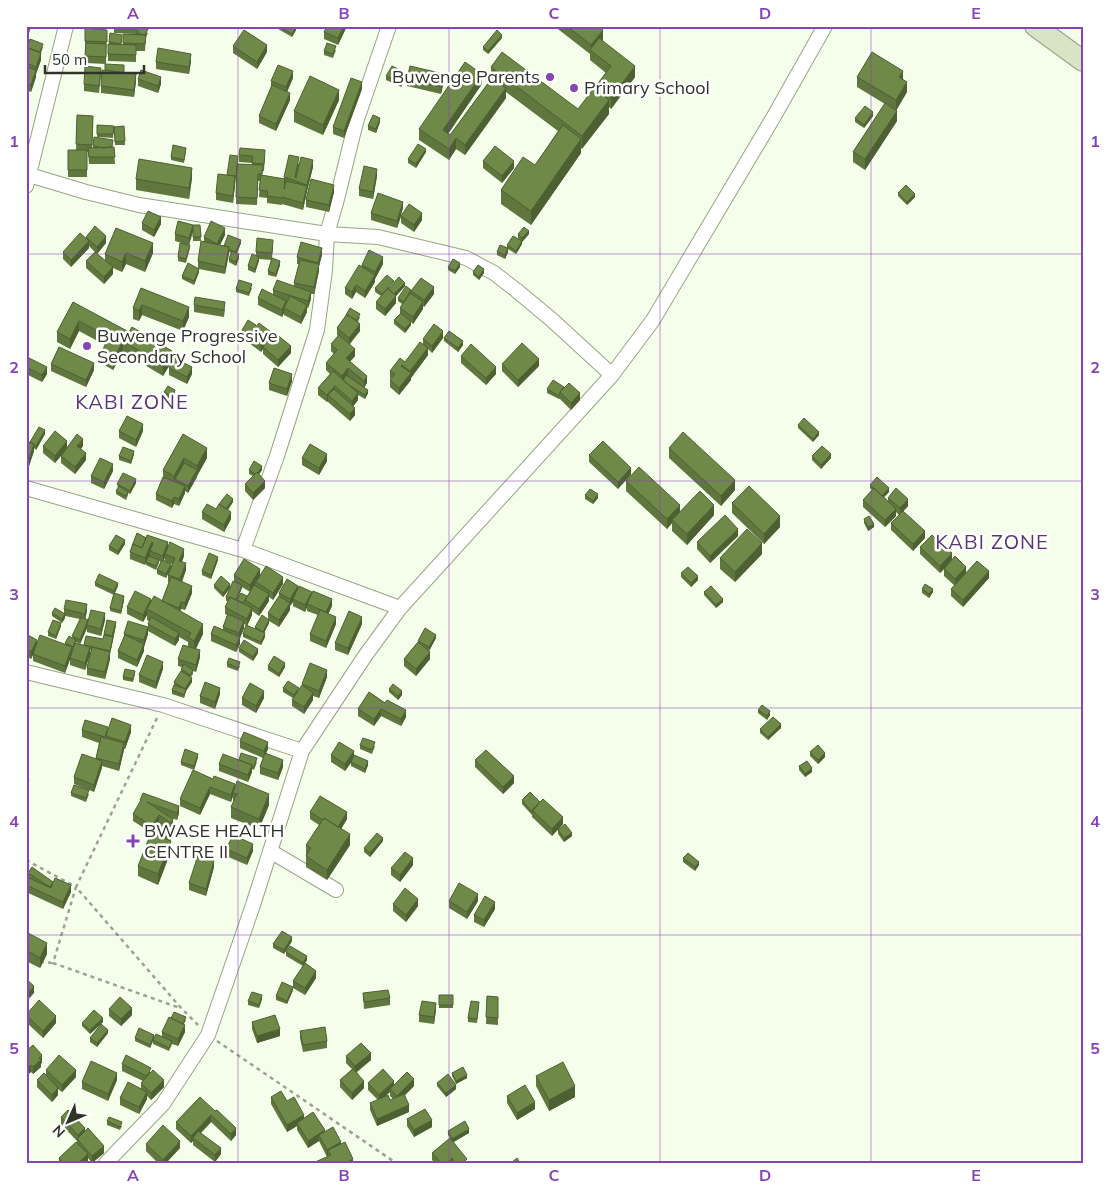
<svg xmlns="http://www.w3.org/2000/svg" width="1109" height="1189" viewBox="0 0 1109 1189" font-family="Mulish,sans-serif">
  <rect width="100%" height="100%" fill="#f5feea"/>
  <g fill="none" stroke-linecap="round" stroke-linejoin="round">
    <g stroke="#96a485" stroke-width="16">
      <path id="minor" d="M 26,174 L 86,192 L 139,205 L 327,234 L 378,237 L 466,258 L 494,273 L 516,290 L 552,320 L 612,375
        M 26,186 L 66,26
        M 26,488 L 243,550 L 400,608
        M 243,550 L 277,456 L 317,330 L 325,270 L 327,234 L 337,199 L 356,122 L 389,26
        M 26,672 L 163,705 L 302,751
        M 270,851 L 336,890
        M 106,1163 L 163,1104 L 208,1035 L 253,905 L 302,751 L 365,656 L 400,608 L 612,375 L 653,320 L 773,118 L 825,26"/>
    </g>
    <g stroke="#96a485" stroke-width="22">
      <path id="secondary" d="M 1035,26 L 1083,61"/>
    </g>
    <path stroke="#9ca393" stroke-width="2.5" stroke-dasharray="4 4" stroke-linecap="butt" d="M 157,718 L 76,887 L 181,1008 L 198,1025
      M 26,860 L 76,887 L 53,963 L 180,1008
      M 40,962 L 53,963
      M 217,1041 L 396,1163"/>
    <use href="#minor" stroke="#fff" stroke-width="14"/>
    <use href="#secondary" stroke="#d9e4c7" stroke-width="20"/>
  </g>
  <path fill="#5f763e" fill-rule="evenodd" d="M 114,26 L 139,26 L 138,30 L 148,33 L 146,37 L 145,51 L 136,51 L 136,62 L 108,61 L 108,44 L 109,44 L 109,42 L 122,39 L 121,44 L 123,44 L 123,34 L 135,34 L 114,33 Z
    M 273,26 L 295,26 L 296,30 L 292,37 Z
    M 310,26 L 319,26 L 318,28 Z
    M 327,26 L 347,26 L 338,45 L 324,39 L 324,32 Z
    M 554,26 L 599,26 L 603,40 L 603,41 L 635,77 L 611,109 L 609,107 L 609,114 L 581,149 L 581,153 L 531,225 L 501,204 L 501,190 L 535,165 L 558,131 L 506,92 L 506,98 L 465,155 L 456,149 L 449,160 L 419,140 L 419,129 L 482,84 L 448,134 L 450,135 L 491,79 L 491,67 L 578,109 L 596,89 L 596,86 L 606,73 L 590,60 L 590,54 Z
    M 107,30 L 106,64 L 85,63 L 85,41 Z
    M 502,38 L 488,54 L 483,50 L 483,47 Z
    M 233,46 L 267,52 L 257,69 L 233,53 Z
    M 26,47 L 43,47 L 41,53 L 41,60 L 36,74 L 36,77 L 31,92 L 26,90 Z
    M 336,50 L 333,58 L 324,55 L 324,51 Z
    M 191,61 L 189,74 L 156,69 L 156,62 Z
    M 124,73 L 136,81 L 134,97 L 101,93 L 101,86 Z
    M 101,75 L 99,93 L 84,91 L 84,84 Z
    M 386,76 L 406,76 L 401,87 L 386,80 Z
    M 857,77 L 903,79 L 907,92 L 896,110 L 897,121 L 865,170 L 853,162 L 853,152 L 885,104 L 857,87 Z
    M 293,78 L 287,92 L 290,100 L 276,131 L 259,123 L 259,116 L 271,87 L 271,81 Z
    M 138,79 L 161,84 L 158,93 L 138,86 Z
    M 407,79 L 444,81 L 441,94 L 407,86 Z
    M 362,89 L 344,138 L 333,134 L 333,127 Z
    M 339,100 L 323,135 L 294,122 L 294,111 Z
    M 77,115 L 93,116 L 92,148 L 93,148 L 94,137 L 112,147 L 114,147 L 115,164 L 89,164 L 88,152 L 87,152 L 87,177 L 68,177 L 68,150 L 76,150 Z
    M 873,116 L 864,128 L 855,122 L 855,118 Z
    M 380,122 L 376,133 L 368,130 L 368,126 Z
    M 97,125 L 114,126 L 113,138 L 97,137 Z
    M 124,126 L 125,145 L 115,145 L 114,127 Z
    M 186,151 L 184,163 L 171,160 L 171,157 Z
    M 426,152 L 416,168 L 408,163 L 408,159 Z
    M 239,155 L 265,156 L 264,171 L 263,171 L 262,175 L 284,179 L 284,177 L 299,163 L 313,167 L 307,191 L 303,210 L 282,204 L 282,205 L 267,203 L 267,198 L 259,197 L 260,181 L 258,181 L 257,205 L 236,204 L 237,169 L 233,203 L 216,200 L 216,193 L 227,175 L 238,164 L 252,165 L 252,163 L 239,162 Z
    M 483,161 L 514,168 L 502,183 L 483,168 Z
    M 377,176 L 373,199 L 359,196 L 359,189 Z
    M 192,178 L 189,199 L 136,190 L 136,179 Z
    M 334,192 L 329,212 L 306,207 L 306,200 Z
    M 898,193 L 915,197 L 907,205 L 898,196 Z
    M 403,208 L 401,215 L 422,220 L 414,232 L 401,223 L 401,217 L 397,228 L 371,220 L 371,213 Z
    M 142,223 L 161,224 L 154,237 L 142,230 Z
    M 193,225 L 189,245 L 190,248 L 186,263 L 178,261 L 178,257 L 188,245 L 175,241 L 175,234 Z
    M 193,225 L 200,225 L 201,241 L 193,241 Z
    M 116,228 L 153,253 L 145,272 L 126,264 L 122,272 L 113,268 L 113,274 L 104,284 L 86,268 L 86,261 L 95,252 L 89,246 L 89,248 L 71,267 L 63,259 L 63,252 L 86,238 L 86,237 L 106,243 L 97,254 L 105,261 L 105,254 Z
    M 518,234 L 529,234 L 522,242 L 522,241 L 522,244 L 516,254 L 508,249 L 508,252 L 505,259 L 497,255 L 497,252 L 507,248 L 507,245 L 521,241 L 518,238 Z
    M 225,235 L 220,245 L 224,246 L 241,243 L 237,253 L 239,258 L 236,266 L 229,262 L 229,259 L 231,253 L 229,252 L 225,274 L 199,269 L 199,272 L 194,285 L 182,279 L 182,276 L 198,268 L 198,261 L 204,242 L 204,237 Z
    M 273,247 L 272,259 L 280,265 L 276,277 L 268,275 L 268,271 L 272,260 L 259,259 L 255,273 L 248,270 L 248,266 L 256,256 L 256,252 Z
    M 322,255 L 319,266 L 319,271 L 314,294 L 311,294 L 311,299 L 308,308 L 307,308 L 307,312 L 301,324 L 284,315 L 284,313 L 282,317 L 258,305 L 258,298 L 273,295 L 273,290 L 294,287 L 294,283 L 299,264 L 297,264 L 297,257 Z
    M 383,264 L 375,279 L 375,282 L 365,298 L 356,292 L 352,299 L 345,294 L 345,288 L 362,265 Z
    M 448,267 L 460,267 L 455,274 L 448,270 Z
    M 473,272 L 484,273 L 479,280 L 473,275 Z
    M 405,286 L 396,296 L 396,303 L 385,316 L 376,309 L 376,302 L 381,296 L 375,292 L 375,288 Z
    M 141,288 L 189,317 L 183,331 L 142,315 L 139,321 L 133,319 L 133,308 Z
    M 252,288 L 249,296 L 236,292 L 236,289 Z
    M 411,290 L 434,294 L 424,307 L 423,306 L 423,309 L 413,324 L 411,322 L 411,325 L 405,333 L 394,324 L 394,320 L 400,314 L 400,308 L 402,304 L 398,301 L 398,298 Z
    M 73,302 L 172,361 L 163,376 L 123,352 L 113,370 L 101,363 L 101,353 L 105,345 L 79,331 L 70,349 L 57,342 L 57,332 Z
    M 194,305 L 225,309 L 224,317 L 194,312 Z
    M 346,315 L 360,317 L 358,322 L 360,331 L 350,344 L 355,356 L 350,362 L 367,383 L 364,387 L 368,393 L 365,399 L 358,395 L 358,400 L 353,406 L 355,415 L 350,421 L 328,402 L 328,401 L 327,402 L 318,395 L 318,388 L 330,374 L 326,370 L 326,363 L 334,354 L 331,351 L 331,344 L 338,336 L 337,335 L 337,328 Z
    M 256,327 L 271,338 L 291,353 L 278,367 L 263,354 L 263,349 L 261,352 L 249,343 L 249,337 L 242,333 L 242,330 Z
    M 443,338 L 432,353 L 428,349 L 428,355 L 411,378 L 411,380 L 399,395 L 390,387 L 390,380 L 391,378 L 390,378 L 390,371 L 405,362 L 423,345 L 423,339 Z
    M 444,338 L 463,345 L 458,352 L 444,341 Z
    M 461,356 L 496,374 L 486,385 L 461,363 Z
    M 26,358 L 47,374 L 42,382 L 26,374 Z
    M 51,364 L 94,370 L 86,387 L 51,371 Z
    M 502,364 L 539,366 L 518,387 L 502,371 Z
    M 169,368 L 192,374 L 187,384 L 169,375 Z
    M 292,381 L 287,396 L 269,390 L 269,383 Z
    M 564,387 L 580,400 L 571,410 L 560,399 L 559,399 L 547,393 L 547,389 Z
    M 164,392 L 175,394 L 172,400 L 164,396 Z
    M 798,425 L 819,435 L 813,442 L 798,428 Z
    M 119,431 L 143,431 L 136,447 L 119,438 Z
    M 45,434 L 36,450 L 34,448 L 34,451 L 28,469 L 26,469 L 26,441 L 30,442 Z
    M 183,434 L 207,458 L 197,476 L 188,493 L 185,491 L 185,493 L 179,506 L 174,504 L 172,508 L 156,500 L 156,494 L 163,477 L 163,470 Z
    M 43,446 L 67,447 L 83,446 L 81,449 L 86,460 L 75,474 L 61,463 L 61,456 L 55,463 L 43,453 Z
    M 669,448 L 735,490 L 721,506 L 669,458 Z
    M 134,454 L 131,464 L 119,460 L 119,456 Z
    M 589,455 L 631,468 L 618,489 L 589,462 Z
    M 812,456 L 831,458 L 821,469 L 812,460 Z
    M 302,458 L 327,461 L 319,475 L 302,465 Z
    M 249,470 L 262,470 L 259,474 L 265,488 L 253,500 L 245,491 L 245,484 L 253,476 L 249,474 Z
    M 113,471 L 104,489 L 91,483 L 91,476 Z
    M 626,481 L 680,512 L 714,515 L 687,545 L 672,531 L 672,523 L 667,529 L 626,491 Z
    M 136,483 L 130,494 L 128,493 L 128,495 L 126,500 L 116,494 L 116,491 L 118,488 L 117,484 Z
    M 870,485 L 889,492 L 884,497 L 888,501 L 888,498 L 908,506 L 903,511 L 925,538 L 913,551 L 891,530 L 891,523 L 899,515 L 896,512 L 896,516 L 885,527 L 863,507 L 863,500 L 872,490 L 870,488 Z
    M 585,495 L 598,498 L 593,504 L 585,499 Z
    M 233,502 L 228,510 L 231,519 L 224,532 L 202,519 L 202,512 L 216,509 Z
    M 732,503 L 780,527 L 764,544 L 732,513 Z
    M 864,519 L 874,527 L 868,531 L 864,523 Z
    M 137,533 L 184,556 L 182,562 L 186,570 L 182,582 L 192,593 L 185,610 L 181,609 L 180,611 L 203,634 L 196,649 L 200,657 L 196,672 L 193,671 L 193,674 L 191,677 L 192,682 L 186,691 L 184,698 L 172,694 L 172,690 L 174,685 L 174,682 L 181,671 L 182,667 L 178,666 L 178,659 L 188,646 L 188,642 L 179,637 L 179,640 L 175,646 L 148,631 L 148,634 L 144,647 L 144,651 L 137,667 L 118,658 L 118,651 L 124,636 L 124,634 L 148,627 L 148,624 L 149,621 L 147,620 L 147,615 L 143,622 L 127,614 L 127,607 L 151,601 L 162,601 L 169,582 L 168,582 L 168,575 L 172,564 L 165,561 L 165,557 L 164,560 L 171,567 L 166,578 L 157,574 L 157,570 L 161,562 L 159,561 L 159,563 L 156,570 L 146,565 L 146,562 L 145,565 L 130,559 L 130,552 L 132,546 Z
    M 738,536 L 710,563 L 697,549 L 697,542 Z
    M 125,544 L 118,555 L 109,550 L 109,546 Z
    M 920,547 L 952,560 L 966,573 L 989,578 L 963,607 L 951,596 L 951,589 L 955,586 L 944,576 L 944,569 L 945,568 L 940,573 L 920,554 Z
    M 762,554 L 735,582 L 720,569 L 720,558 Z
    M 218,560 L 211,579 L 202,575 L 202,571 Z
    M 681,573 L 698,580 L 691,587 L 681,577 Z
    M 234,575 L 260,575 L 283,584 L 273,600 L 269,597 L 269,601 L 259,616 L 252,611 L 252,615 L 247,626 L 255,629 L 255,627 L 268,619 L 268,613 L 279,596 L 279,593 L 298,588 L 312,594 L 332,606 L 328,614 L 336,624 L 326,648 L 310,641 L 310,634 L 318,615 L 307,611 L 307,607 L 305,612 L 293,606 L 293,602 L 290,606 L 290,610 L 279,627 L 269,621 L 269,623 L 264,633 L 265,637 L 261,645 L 243,637 L 243,634 L 246,625 L 244,624 L 244,628 L 240,638 L 240,644 L 236,652 L 211,641 L 211,634 L 223,630 L 223,627 L 227,615 L 225,614 L 225,607 L 228,601 L 226,601 L 226,597 L 230,588 L 223,597 L 214,588 L 214,585 L 230,587 L 234,581 ZM 242,587 L 250,592 L 247,597 L 237,600 Z
    M 95,583 L 118,586 L 114,593 L 124,600 L 121,614 L 110,611 L 110,608 L 114,595 L 95,586 Z
    M 922,589 L 933,592 L 929,598 L 922,593 Z
    M 704,592 L 723,602 L 716,608 L 704,595 Z
    M 64,609 L 87,611 L 85,618 L 88,620 L 105,620 L 101,636 L 87,632 L 87,628 L 80,644 L 76,642 L 76,643 L 84,646 L 86,636 L 103,639 L 104,634 L 116,625 L 110,654 L 110,659 L 105,679 L 87,675 L 87,668 L 91,650 L 90,650 L 90,654 L 85,670 L 70,665 L 70,659 L 65,673 L 33,661 L 33,655 L 31,659 L 26,656 L 26,634 L 37,643 L 65,644 L 72,638 L 80,619 L 65,616 L 65,618 L 62,623 L 52,616 L 52,613 L 64,613 Z
    M 362,624 L 348,655 L 335,650 L 335,643 Z
    M 61,626 L 56,639 L 48,636 L 48,632 Z
    M 436,638 L 429,651 L 430,659 L 416,676 L 404,666 L 404,659 L 418,642 L 418,641 Z
    M 239,648 L 258,653 L 253,661 L 239,652 Z
    M 227,663 L 240,666 L 238,671 L 227,667 Z
    M 268,666 L 285,667 L 279,677 L 268,670 Z
    M 163,669 L 156,689 L 139,682 L 139,675 Z
    M 135,674 L 133,682 L 123,680 L 123,677 Z
    M 327,677 L 319,698 L 313,696 L 313,700 L 304,714 L 292,706 L 292,700 L 293,698 L 283,692 L 283,688 L 299,690 L 302,686 L 302,684 Z
    M 389,689 L 402,695 L 398,700 L 389,692 Z
    M 369,692 L 406,717 L 401,726 L 381,716 L 374,726 L 358,716 L 358,709 Z
    M 220,694 L 215,709 L 200,703 L 200,696 Z
    M 242,698 L 264,698 L 256,713 L 242,705 Z
    M 758,710 L 770,715 L 767,720 L 758,713 Z
    M 781,728 L 768,740 L 760,733 L 760,729 Z
    M 82,730 L 131,732 L 125,749 L 124,749 L 119,771 L 102,766 L 94,792 L 74,784 L 74,777 L 96,759 L 99,743 L 82,737 Z
    M 240,741 L 268,749 L 266,753 L 283,767 L 278,780 L 260,774 L 260,767 L 263,758 L 240,748 Z
    M 360,745 L 375,746 L 372,754 L 360,749 Z
    M 810,752 L 825,757 L 818,764 L 810,756 Z
    M 331,755 L 354,755 L 368,765 L 365,773 L 351,766 L 351,763 L 345,771 L 331,762 Z
    M 198,757 L 194,770 L 181,765 L 181,762 Z
    M 239,760 L 257,762 L 254,770 L 252,769 L 252,772 L 248,782 L 219,771 L 219,764 Z
    M 475,760 L 514,783 L 503,794 L 475,767 Z
    M 799,766 L 812,772 L 805,777 L 799,770 Z
    M 213,779 L 235,788 L 269,805 L 259,829 L 231,818 L 231,807 L 233,804 L 233,796 L 231,802 L 210,794 L 200,815 L 180,806 L 180,799 Z
    M 71,793 L 89,794 L 86,802 L 71,796 Z
    M 140,800 L 179,813 L 177,820 L 171,818 L 173,826 L 172,828 L 174,832 L 170,841 L 171,851 L 158,885 L 138,876 L 138,866 L 155,834 L 155,832 L 157,825 L 152,833 L 133,821 L 133,814 L 140,802 Z
    M 522,800 L 540,802 L 563,824 L 552,836 L 532,817 L 532,815 L 522,804 Z
    M 310,812 L 347,819 L 341,829 L 350,845 L 327,880 L 306,867 L 306,845 L 319,825 L 310,819 Z
    M 558,830 L 572,836 L 564,842 L 558,834 Z
    M 383,841 L 370,857 L 364,852 L 364,848 Z
    M 226,849 L 253,851 L 247,865 L 226,856 Z
    M 683,858 L 699,865 L 695,871 L 683,862 Z
    M 413,865 L 400,882 L 391,875 L 391,868 Z
    M 214,867 L 206,896 L 189,890 L 189,883 Z
    M 28,873 L 71,892 L 63,909 L 26,892 L 26,884 L 29,878 L 28,877 Z
    M 449,901 L 478,901 L 467,919 L 449,908 Z
    M 393,904 L 418,906 L 406,922 L 393,911 Z
    M 495,909 L 484,927 L 474,922 L 474,915 Z
    M 26,932 L 47,954 L 40,968 L 26,961 Z
    M 292,941 L 284,954 L 273,948 L 273,944 Z
    M 286,952 L 307,960 L 305,963 L 316,978 L 305,995 L 293,988 L 293,981 L 303,966 L 286,956 Z
    M 293,990 L 287,1004 L 276,1000 L 276,996 Z
    M 363,993 L 390,998 L 390,1005 L 364,1009 Z
    M 439,995 L 453,995 L 453,1008 L 439,1008 Z
    M 487,996 L 498,997 L 498,1025 L 486,1024 Z
    M 262,999 L 259,1008 L 248,1005 L 248,1001 Z
    M 479,1006 L 477,1023 L 468,1022 L 468,1018 Z
    M 109,1009 L 132,1015 L 121,1026 L 109,1016 Z
    M 436,1010 L 434,1024 L 419,1022 L 419,1015 Z
    M 26,1015 L 56,1023 L 43,1038 L 26,1022 Z
    M 171,1018 L 186,1020 L 184,1024 L 185,1032 L 178,1046 L 172,1044 L 169,1051 L 153,1044 L 153,1041 L 150,1048 L 135,1041 L 135,1038 L 154,1038 L 162,1036 L 162,1032 Z
    M 103,1022 L 90,1034 L 82,1026 L 82,1023 Z
    M 252,1022 L 280,1036 L 257,1043 L 252,1029 Z
    M 300,1031 L 327,1041 L 327,1048 L 303,1052 L 300,1038 Z
    M 108,1033 L 97,1047 L 90,1042 L 90,1038 Z
    M 26,1051 L 42,1062 L 41,1064 L 41,1067 L 33,1074 L 31,1072 L 27,1075 Z
    M 346,1056 L 371,1060 L 357,1072 L 364,1088 L 352,1100 L 340,1087 L 340,1080 L 352,1069 L 346,1063 Z
    M 122,1064 L 151,1072 L 164,1087 L 151,1100 L 147,1096 L 147,1099 L 139,1114 L 120,1105 L 120,1098 L 141,1089 L 141,1083 L 143,1081 L 122,1071 Z
    M 46,1070 L 76,1077 L 62,1092 L 58,1089 L 58,1095 L 52,1102 L 37,1087 L 37,1080 L 46,1075 Z
    M 452,1073 L 467,1078 L 456,1084 L 452,1076 Z
    M 536,1076 L 575,1097 L 549,1111 L 536,1086 Z
    M 117,1080 L 108,1101 L 82,1089 L 82,1082 Z
    M 368,1083 L 414,1086 L 405,1095 L 409,1112 L 377,1126 L 370,1110 L 370,1103 L 378,1100 L 368,1090 ZM 390,1092 L 390,1096 L 393,1099 L 390,1100 L 384,1097 Z
    M 437,1083 L 456,1089 L 446,1097 L 437,1086 Z
    M 507,1096 L 535,1109 L 517,1120 L 507,1103 Z
    M 200,1097 L 236,1135 L 231,1141 L 211,1122 L 201,1133 L 221,1154 L 215,1162 L 193,1145 L 193,1141 L 191,1143 L 176,1129 L 176,1122 Z
    M 271,1097 L 287,1101 L 304,1118 L 325,1132 L 341,1144 L 353,1163 L 327,1157 L 319,1141 L 308,1148 L 297,1130 L 297,1126 L 287,1132 L 271,1104 Z
    M 61,1117 L 85,1131 L 104,1153 L 92,1163 L 88,1158 L 88,1161 L 86,1163 L 59,1163 L 59,1158 L 77,1142 L 77,1141 L 61,1124 Z
    M 407,1119 L 432,1127 L 414,1137 L 407,1126 Z
    M 107,1121 L 122,1126 L 120,1130 L 107,1125 Z
    M 448,1131 L 469,1133 L 453,1142 L 467,1163 L 435,1163 L 432,1160 L 432,1153 L 450,1138 L 448,1135 Z
    M 146,1144 L 180,1148 L 166,1163 L 158,1163 L 146,1151 Z"/>
  <path fill="#4d6032" d="M 29,26 L 31,26 L 27,41 L 27,34 Z
    M 344,26 L 347,26 L 338,45 L 338,38 Z
    M 296,27 L 296,30 L 292,37 L 292,34 Z
    M 603,30 L 603,40 L 594,53 L 591,51 L 591,45 Z
    M 502,35 L 502,38 L 488,54 L 488,51 Z
    M 267,45 L 267,52 L 257,69 L 257,62 Z
    M 41,53 L 41,60 L 36,74 L 36,67 Z
    M 191,54 L 191,61 L 189,74 L 189,67 Z
    M 635,66 L 635,77 L 611,109 L 611,98 Z
    M 36,70 L 36,77 L 31,92 L 31,85 Z
    M 293,71 L 293,78 L 286,94 L 286,87 Z
    M 903,71 L 903,82 L 899,77 Z
    M 406,73 L 406,76 L 401,87 L 401,83 Z
    M 136,74 L 136,81 L 134,97 L 134,90 Z
    M 444,74 L 444,81 L 441,94 L 441,87 Z
    M 482,74 L 482,84 L 443,141 L 443,130 Z
    M 161,77 L 161,84 L 158,93 L 158,86 Z
    M 362,82 L 362,89 L 344,138 L 344,131 Z
    M 907,82 L 907,92 L 896,111 L 896,100 Z
    M 506,88 L 506,98 L 465,155 L 465,145 Z
    M 339,90 L 339,100 L 323,135 L 323,125 Z
    M 290,93 L 290,100 L 276,131 L 276,124 Z
    M 609,100 L 609,114 L 582,149 L 582,136 Z
    M 897,111 L 897,121 L 865,170 L 865,159 Z
    M 873,112 L 873,116 L 864,128 L 864,125 Z
    M 380,118 L 380,122 L 376,133 L 376,129 Z
    M 456,138 L 456,149 L 449,160 L 449,149 Z
    M 581,139 L 581,153 L 531,225 L 531,211 Z
    M 426,149 L 426,152 L 416,168 L 416,164 Z
    M 313,160 L 313,167 L 307,191 L 303,210 L 303,203 L 307,185 Z
    M 514,161 L 514,168 L 502,183 L 502,176 Z
    M 192,168 L 192,178 L 189,199 L 189,188 Z
    M 377,169 L 377,176 L 373,199 L 373,192 Z
    M 235,176 L 235,183 L 233,203 L 233,196 Z
    M 334,185 L 334,192 L 329,212 L 329,205 Z
    M 915,194 L 915,197 L 907,205 L 907,202 Z
    M 403,202 L 403,208 L 397,228 L 397,221 Z
    M 422,213 L 422,220 L 414,232 L 414,225 Z
    M 161,217 L 161,224 L 154,237 L 154,230 Z
    M 193,225 L 193,232 L 189,245 L 189,238 Z
    M 225,228 L 225,235 L 217,251 L 217,244 Z
    M 529,231 L 529,234 L 522,242 L 522,238 Z
    M 106,236 L 106,243 L 97,254 L 97,247 Z
    M 241,240 L 241,243 L 236,255 L 236,252 Z
    M 89,241 L 89,248 L 71,267 L 71,260 Z
    M 522,241 L 522,244 L 516,254 L 516,251 Z
    M 153,243 L 153,253 L 145,272 L 145,261 Z
    M 229,247 L 229,254 L 225,274 L 225,267 Z
    M 322,248 L 322,255 L 319,266 L 319,271 L 314,294 L 314,287 L 318,269 L 318,263 Z
    M 508,248 L 508,252 L 505,259 L 505,255 Z
    M 126,253 L 126,264 L 122,272 L 122,262 Z
    M 239,254 L 239,258 L 236,266 L 236,262 Z
    M 259,257 L 259,261 L 255,273 L 255,269 Z
    M 383,257 L 383,264 L 375,279 L 375,272 Z
    M 280,261 L 280,265 L 276,277 L 276,274 Z
    M 460,263 L 460,267 L 455,274 L 455,271 Z
    M 113,267 L 113,274 L 104,284 L 104,277 Z
    M 199,269 L 199,272 L 194,285 L 194,281 Z
    M 484,269 L 484,273 L 479,280 L 479,277 Z
    M 375,275 L 375,282 L 365,298 L 365,291 Z
    M 405,283 L 405,286 L 396,296 L 396,303 L 385,316 L 385,309 L 394,295 Z
    M 356,285 L 356,292 L 352,299 L 352,292 Z
    M 434,287 L 434,294 L 424,307 L 424,300 Z
    M 311,292 L 311,299 L 308,308 L 308,301 Z
    M 286,301 L 286,308 L 284,308 L 284,313 L 282,317 L 282,310 Z
    M 423,302 L 423,309 L 413,324 L 413,317 Z
    M 142,305 L 142,315 L 139,321 L 139,311 Z
    M 307,305 L 307,312 L 301,324 L 301,317 Z
    M 189,307 L 189,317 L 183,331 L 183,321 Z
    M 79,321 L 79,331 L 70,349 L 70,339 Z
    M 411,322 L 411,325 L 405,333 L 405,329 Z
    M 360,324 L 360,331 L 349,344 L 349,338 Z
    M 443,331 L 443,338 L 432,353 L 432,346 Z
    M 271,332 L 271,339 L 263,347 L 263,349 L 261,352 L 261,345 Z
    M 123,341 L 123,352 L 113,370 L 113,360 Z
    M 463,341 L 463,345 L 458,352 L 458,348 Z
    M 291,346 L 291,353 L 278,367 L 278,360 Z
    M 428,348 L 428,355 L 411,378 L 411,380 L 399,395 L 399,388 L 410,374 L 410,371 Z
    M 355,349 L 355,356 L 346,365 L 346,358 Z
    M 172,351 L 172,361 L 163,376 L 163,365 Z
    M 539,359 L 539,366 L 518,387 L 518,380 Z
    M 94,363 L 94,370 L 86,387 L 86,380 Z
    M 47,367 L 47,374 L 42,382 L 42,375 Z
    M 192,367 L 192,374 L 187,384 L 187,377 Z
    M 496,367 L 496,374 L 486,385 L 486,378 Z
    M 348,368 L 348,375 L 342,383 L 342,376 Z
    M 292,374 L 292,381 L 287,396 L 287,389 Z
    M 367,376 L 367,383 L 364,388 L 364,381 Z
    M 335,386 L 335,393 L 328,395 L 328,401 L 327,402 L 327,395 Z
    M 175,390 L 175,394 L 172,400 L 172,397 Z
    M 368,390 L 368,393 L 365,399 L 365,395 Z
    M 358,393 L 358,400 L 352,408 L 352,401 Z
    M 580,393 L 580,400 L 571,410 L 571,403 Z
    M 355,408 L 355,415 L 350,421 L 350,414 Z
    M 143,424 L 143,431 L 136,447 L 136,440 Z
    M 45,430 L 45,434 L 36,450 L 36,446 Z
    M 819,432 L 819,435 L 813,442 L 813,439 Z
    M 83,439 L 83,446 L 77,453 L 77,446 Z
    M 67,441 L 67,448 L 55,463 L 55,456 Z
    M 34,444 L 34,451 L 28,469 L 28,462 Z
    M 207,448 L 207,458 L 197,476 L 197,466 Z
    M 134,451 L 134,454 L 131,464 L 131,461 Z
    M 86,453 L 86,460 L 75,474 L 75,467 Z
    M 327,454 L 327,461 L 319,475 L 319,468 Z
    M 831,454 L 831,458 L 821,469 L 821,465 Z
    M 184,458 L 184,469 L 175,479 L 175,484 L 174,486 L 174,476 Z
    M 113,464 L 113,471 L 104,489 L 104,482 Z
    M 262,466 L 262,470 L 256,479 L 256,475 Z
    M 631,468 L 631,475 L 618,489 L 618,482 Z
    M 197,470 L 197,477 L 188,493 L 188,486 Z
    M 136,479 L 136,483 L 130,494 L 130,491 Z
    M 735,480 L 735,490 L 721,506 L 721,496 Z
    M 265,481 L 265,488 L 253,500 L 253,493 Z
    M 185,486 L 185,493 L 179,506 L 179,499 Z
    M 889,488 L 889,492 L 882,499 L 882,496 Z
    M 598,494 L 598,498 L 593,504 L 593,501 Z
    M 174,497 L 174,504 L 172,508 L 172,501 Z
    M 233,499 L 233,502 L 226,512 L 226,509 Z
    M 908,499 L 908,506 L 900,515 L 900,508 Z
    M 680,505 L 680,515 L 672,520 L 672,523 L 667,529 L 667,519 Z
    M 714,505 L 714,515 L 687,545 L 687,534 Z
    M 896,509 L 896,516 L 885,527 L 885,520 Z
    M 231,512 L 231,519 L 224,532 L 224,525 Z
    M 780,516 L 780,527 L 764,544 L 764,534 Z
    M 874,524 L 874,527 L 868,531 L 868,527 Z
    M 738,529 L 738,536 L 710,563 L 710,556 Z
    M 925,531 L 925,538 L 913,551 L 913,544 Z
    M 125,540 L 125,544 L 118,555 L 118,551 Z
    M 152,542 L 152,549 L 150,551 L 150,554 L 145,565 L 145,558 Z
    M 168,542 L 168,549 L 165,554 L 165,557 L 163,563 L 163,556 Z
    M 762,543 L 762,554 L 735,582 L 735,572 Z
    M 184,549 L 184,556 L 179,568 L 179,561 Z
    M 952,553 L 952,560 L 940,573 L 940,566 Z
    M 218,557 L 218,560 L 211,579 L 211,575 Z
    M 186,563 L 186,570 L 180,586 L 180,579 Z
    M 171,564 L 171,567 L 166,578 L 166,574 Z
    M 966,567 L 966,574 L 955,586 L 955,579 Z
    M 260,569 L 260,576 L 250,592 L 250,585 Z
    M 989,571 L 989,578 L 963,607 L 963,600 Z
    M 698,576 L 698,580 L 691,587 L 691,583 Z
    M 283,577 L 283,584 L 273,600 L 273,593 Z
    M 118,583 L 118,586 L 114,595 L 114,591 Z
    M 230,584 L 230,588 L 223,597 L 223,593 Z
    M 242,585 L 242,588 L 235,605 L 235,601 Z
    M 192,586 L 192,593 L 185,610 L 185,603 Z
    M 298,586 L 298,593 L 293,599 L 293,602 L 290,606 L 290,599 Z
    M 933,589 L 933,592 L 929,598 L 929,594 Z
    M 312,592 L 312,599 L 307,604 L 307,607 L 305,612 L 305,605 Z
    M 269,594 L 269,601 L 259,616 L 259,609 Z
    M 124,596 L 124,600 L 121,614 L 121,611 Z
    M 151,599 L 151,606 L 147,609 L 147,615 L 143,622 L 143,615 Z
    M 332,599 L 332,606 L 326,619 L 326,612 Z
    M 723,599 L 723,602 L 716,608 L 716,605 Z
    M 181,602 L 181,609 L 179,615 L 179,608 Z
    M 290,603 L 290,610 L 279,627 L 279,620 Z
    M 87,604 L 87,611 L 85,621 L 85,614 Z
    M 252,608 L 252,615 L 247,626 L 247,619 Z
    M 105,613 L 105,620 L 101,636 L 101,629 Z
    M 65,614 L 65,618 L 62,623 L 62,619 Z
    M 336,617 L 336,624 L 326,648 L 326,641 Z
    M 362,617 L 362,624 L 348,655 L 348,648 Z
    M 89,620 L 87,628 L 80,644 L 80,640 Z
    M 269,620 L 269,623 L 263,635 L 263,632 Z
    M 244,621 L 244,628 L 240,638 L 240,644 L 236,652 L 236,645 L 239,640 L 239,633 Z
    M 116,622 L 116,625 L 110,654 L 112,636 Z
    M 61,623 L 61,626 L 56,639 L 56,636 Z
    M 203,624 L 203,634 L 194,651 L 194,641 Z
    M 148,627 L 148,634 L 144,647 L 144,640 Z
    M 179,633 L 179,640 L 175,646 L 175,639 Z
    M 265,633 L 265,637 L 261,645 L 261,642 Z
    M 436,635 L 436,638 L 429,651 L 429,647 Z
    M 37,640 L 37,647 L 31,659 L 31,652 Z
    M 144,644 L 144,651 L 137,667 L 137,660 Z
    M 72,647 L 72,654 L 65,673 L 65,666 Z
    M 90,647 L 90,654 L 85,670 L 85,663 Z
    M 258,649 L 258,653 L 253,661 L 253,657 Z
    M 200,650 L 200,657 L 196,672 L 196,665 Z
    M 110,652 L 110,659 L 105,679 L 105,672 Z
    M 430,652 L 430,659 L 416,676 L 416,669 Z
    M 163,662 L 163,669 L 156,689 L 156,682 Z
    M 285,663 L 285,667 L 279,677 L 279,674 Z
    M 327,670 L 327,677 L 319,698 L 319,691 Z
    M 192,678 L 192,682 L 186,691 L 184,698 L 185,689 Z
    M 220,688 L 220,694 L 215,709 L 215,702 Z
    M 264,691 L 264,698 L 256,713 L 256,706 Z
    M 402,691 L 402,695 L 398,700 L 398,696 Z
    M 313,693 L 313,700 L 304,714 L 304,707 Z
    M 381,709 L 381,716 L 374,726 L 374,719 Z
    M 406,710 L 406,717 L 401,726 L 401,719 Z
    M 770,711 L 770,715 L 767,720 L 767,716 Z
    M 781,724 L 781,728 L 768,740 L 768,737 Z
    M 131,725 L 131,732 L 125,749 L 125,742 Z
    M 268,742 L 268,749 L 264,758 L 264,751 Z
    M 124,743 L 124,750 L 119,771 L 119,764 Z
    M 354,751 L 354,758 L 345,771 L 345,764 Z
    M 825,753 L 825,757 L 818,764 L 818,760 Z
    M 198,754 L 198,757 L 194,770 L 194,766 Z
    M 283,760 L 283,767 L 278,780 L 278,773 Z
    M 102,761 L 102,768 L 94,792 L 94,785 Z
    M 368,761 L 368,765 L 365,773 L 365,769 Z
    M 252,765 L 252,772 L 248,782 L 248,775 Z
    M 812,768 L 812,772 L 805,777 L 805,774 Z
    M 514,776 L 514,783 L 503,794 L 503,787 Z
    M 29,779 L 29,786 L 26,794 L 26,787 Z
    M 235,784 L 235,791 L 233,793 L 233,796 L 231,802 L 231,795 Z
    M 210,787 L 210,794 L 200,815 L 200,808 Z
    M 269,794 L 269,805 L 259,829 L 259,819 Z
    M 179,806 L 179,813 L 177,820 L 177,813 Z
    M 347,812 L 347,819 L 337,836 L 337,829 Z
    M 159,815 L 159,822 L 152,833 L 152,826 Z
    M 563,817 L 563,824 L 552,836 L 552,829 Z
    M 173,819 L 173,826 L 171,830 L 171,823 Z
    M 174,828 L 174,832 L 170,841 L 170,838 Z
    M 572,833 L 572,836 L 564,842 L 564,838 Z
    M 350,834 L 350,845 L 327,880 L 327,870 Z
    M 383,838 L 383,841 L 370,857 L 370,853 Z
    M 171,841 L 171,851 L 158,885 L 158,874 Z
    M 253,844 L 253,851 L 247,865 L 247,858 Z
    M 413,858 L 413,865 L 400,882 L 400,875 Z
    M 214,860 L 214,867 L 206,896 L 206,889 Z
    M 699,862 L 699,865 L 695,871 L 695,867 Z
    M 71,885 L 71,892 L 63,909 L 63,902 Z
    M 478,894 L 478,901 L 467,919 L 467,912 Z
    M 418,899 L 418,906 L 406,922 L 406,915 Z
    M 495,902 L 495,909 L 484,927 L 484,920 Z
    M 292,937 L 292,941 L 284,954 L 284,950 Z
    M 47,943 L 47,954 L 40,968 L 40,958 Z
    M 307,956 L 307,960 L 303,966 L 303,963 Z
    M 316,971 L 316,978 L 305,995 L 305,988 Z
    M 34,986 L 34,993 L 26,1002 L 26,995 Z
    M 293,987 L 293,990 L 287,1004 L 287,1001 Z
    M 262,995 L 262,999 L 259,1008 L 259,1005 Z
    M 436,1003 L 436,1010 L 434,1024 L 434,1017 Z
    M 132,1008 L 132,1015 L 121,1026 L 121,1019 Z
    M 56,1016 L 56,1023 L 43,1038 L 43,1031 Z
    M 103,1018 L 103,1022 L 90,1034 L 90,1030 Z
    M 185,1025 L 185,1032 L 178,1046 L 178,1039 Z
    M 280,1029 L 280,1036 L 257,1043 L 257,1036 Z
    M 108,1030 L 108,1033 L 97,1047 L 97,1043 Z
    M 154,1035 L 154,1038 L 150,1048 L 150,1045 Z
    M 371,1053 L 371,1060 L 355,1073 L 355,1066 Z
    M 42,1055 L 42,1062 L 41,1064 L 41,1067 L 33,1074 L 33,1067 Z
    M 31,1065 L 31,1072 L 27,1075 L 27,1068 Z
    M 76,1070 L 76,1077 L 62,1092 L 62,1085 Z
    M 117,1073 L 117,1080 L 108,1101 L 108,1094 Z
    M 467,1075 L 467,1078 L 456,1084 L 456,1081 Z
    M 414,1079 L 414,1086 L 397,1103 L 397,1096 Z
    M 164,1080 L 164,1087 L 151,1100 L 151,1093 Z
    M 364,1081 L 364,1088 L 352,1100 L 352,1093 Z
    M 394,1081 L 394,1088 L 390,1089 L 390,1092 L 379,1102 L 379,1095 Z
    M 456,1085 L 456,1089 L 446,1097 L 446,1093 Z
    M 575,1086 L 575,1097 L 549,1111 L 549,1100 Z
    M 58,1088 L 58,1095 L 52,1102 L 52,1095 Z
    M 147,1092 L 147,1099 L 139,1114 L 139,1107 Z
    M 535,1102 L 535,1109 L 517,1120 L 517,1113 Z
    M 409,1105 L 409,1112 L 377,1126 L 377,1119 Z
    M 211,1115 L 211,1122 L 195,1139 L 193,1138 L 193,1141 L 191,1143 L 191,1136 Z
    M 304,1115 L 304,1122 L 297,1123 L 297,1126 L 287,1132 L 287,1125 Z
    M 432,1120 L 432,1127 L 414,1137 L 414,1130 Z
    M 85,1128 L 85,1135 L 78,1140 L 78,1135 Z
    M 236,1128 L 236,1135 L 231,1141 L 231,1134 Z
    M 469,1129 L 469,1133 L 452,1143 L 452,1139 Z
    M 325,1130 L 325,1137 L 319,1135 L 319,1141 L 308,1148 L 308,1141 Z
    M 180,1141 L 180,1148 L 166,1163 L 163,1163 L 163,1160 Z
    M 341,1142 L 341,1149 L 328,1150 L 328,1156 L 327,1157 L 327,1150 Z
    M 104,1146 L 104,1153 L 92,1163 L 92,1156 Z
    M 221,1148 L 221,1154 L 215,1162 L 215,1155 Z
    M 88,1154 L 88,1161 L 86,1163 L 78,1163 Z
    M 452,1158 L 452,1163 L 447,1163 Z
    M 353,1159 L 353,1163 L 345,1163 Z"/>
  <path fill="#6e8948" stroke="#4d6032" d="M 26,26 L 29,26 L 27,34 L 26,34 Z
    M 141,26 L 148,29 L 145,35 L 140,34 L 137,33 Z
    M 279,26 L 295,26 L 296,27 L 292,34 Z
    M 327,26 L 344,26 L 338,38 L 324,32 Z
    M 567,26 L 599,26 L 603,30 L 591,45 Z
    M 85,28 L 107,30 L 107,42 L 85,41 Z
    M 244,30 L 267,45 L 257,62 L 233,46 Z
    M 497,30 L 502,35 L 488,51 L 483,47 Z
    M 110,33 L 122,35 L 121,44 L 109,42 Z
    M 123,34 L 146,35 L 145,44 L 123,43 Z
    M 599,38 L 635,66 L 611,98 L 596,86 L 611,66 L 590,50 Z
    M 30,39 L 43,44 L 40,52 L 27,48 Z
    M 86,43 L 106,44 L 106,57 L 85,56 Z
    M 327,43 L 336,46 L 333,54 L 324,51 Z
    M 108,44 L 136,45 L 136,55 L 108,54 Z
    M 26,47 L 41,53 L 36,67 L 26,63 Z
    M 158,48 L 191,54 L 189,67 L 156,62 Z
    M 502,52 L 578,109 L 594,88 L 609,100 L 582,136 L 491,67 Z
    M 872,52 L 903,71 L 899,77 L 907,82 L 896,100 L 857,77 Z
    M 465,62 L 482,74 L 443,130 L 450,135 L 492,78 L 506,88 L 465,145 L 456,138 L 449,149 L 419,129 Z
    M 105,64 L 124,65 L 124,73 L 105,70 Z
    M 278,65 L 293,71 L 286,87 L 271,81 Z
    M 85,66 L 101,68 L 99,86 L 84,84 Z
    M 392,66 L 406,73 L 401,83 L 386,76 Z
    M 410,66 L 444,74 L 441,87 L 407,79 Z
    M 26,67 L 36,70 L 31,85 L 26,83 Z
    M 102,70 L 136,74 L 134,90 L 101,86 Z
    M 141,70 L 161,77 L 158,86 L 138,79 Z
    M 310,76 L 339,90 L 323,125 L 294,111 Z
    M 351,78 L 362,82 L 344,131 L 333,127 Z
    M 272,85 L 290,93 L 276,124 L 259,116 Z
    M 885,103 L 897,111 L 865,159 L 853,152 Z
    M 865,106 L 873,112 L 864,125 L 855,118 Z
    M 77,115 L 93,116 L 92,145 L 76,144 Z
    M 373,115 L 380,118 L 376,129 L 368,126 Z
    M 97,125 L 114,126 L 113,134 L 97,134 Z
    M 563,125 L 581,139 L 531,211 L 501,190 L 523,157 L 535,165 Z
    M 124,126 L 125,141 L 115,142 L 114,127 Z
    M 94,137 L 113,140 L 112,147 L 103,148 L 93,146 Z
    M 418,144 L 426,149 L 416,164 L 408,159 Z
    M 173,145 L 186,148 L 184,160 L 171,157 Z
    M 495,146 L 514,161 L 502,176 L 483,161 Z
    M 114,147 L 115,157 L 89,157 L 88,148 Z
    M 240,148 L 265,150 L 264,164 L 252,163 L 253,156 L 239,155 Z
    M 68,150 L 87,150 L 87,170 L 68,170 Z
    M 230,155 L 238,156 L 236,176 L 235,176 L 227,175 Z
    M 289,155 L 299,157 L 295,177 L 296,178 L 301,157 L 313,160 L 307,185 L 284,177 Z
    M 139,159 L 192,168 L 189,188 L 136,179 Z
    M 237,164 L 263,165 L 262,174 L 258,174 L 257,198 L 236,197 Z
    M 364,166 L 377,169 L 373,192 L 359,189 Z
    M 218,174 L 235,176 L 233,196 L 216,193 Z
    M 261,175 L 285,179 L 284,189 L 286,181 L 307,186 L 303,203 L 282,197 L 282,198 L 267,196 L 268,191 L 259,190 Z
    M 311,179 L 334,185 L 329,205 L 306,200 Z
    M 906,185 L 915,194 L 907,202 L 898,193 Z
    M 378,193 L 403,202 L 397,221 L 371,213 Z
    M 409,204 L 422,213 L 414,225 L 401,216 Z
    M 148,211 L 161,217 L 154,230 L 142,223 Z
    M 178,221 L 193,225 L 189,238 L 175,234 Z
    M 211,221 L 225,228 L 217,244 L 204,237 Z
    M 193,225 L 200,225 L 201,237 L 193,237 Z
    M 95,226 L 106,236 L 97,247 L 86,237 Z
    M 524,227 L 529,231 L 522,238 L 518,234 Z
    M 116,228 L 153,243 L 145,261 L 126,253 L 122,262 L 105,254 Z
    M 80,233 L 89,241 L 71,260 L 63,252 Z
    M 228,235 L 241,240 L 236,252 L 228,249 L 229,247 L 224,246 Z
    M 513,236 L 522,241 L 516,251 L 507,245 Z
    M 257,238 L 273,240 L 272,253 L 256,252 Z
    M 201,241 L 229,247 L 225,267 L 198,261 Z
    M 301,242 L 322,248 L 318,263 L 297,257 Z
    M 180,243 L 190,245 L 186,259 L 178,257 Z
    M 500,245 L 508,248 L 505,255 L 497,252 Z
    M 369,250 L 383,257 L 375,272 L 362,265 Z
    M 232,251 L 239,254 L 236,262 L 229,259 Z
    M 95,252 L 113,267 L 104,277 L 86,261 Z
    M 252,254 L 259,257 L 255,269 L 248,266 Z
    M 272,258 L 280,261 L 276,274 L 268,271 Z
    M 453,259 L 460,263 L 455,271 L 448,267 Z
    M 300,260 L 319,264 L 314,287 L 294,283 Z
    M 188,263 L 199,269 L 194,281 L 182,276 Z
    M 359,265 L 375,275 L 365,291 L 356,285 L 352,292 L 345,288 Z
    M 478,265 L 484,269 L 479,277 L 473,272 Z
    M 387,275 L 394,281 L 382,294 L 375,288 Z
    M 399,277 L 405,283 L 394,294 L 388,289 Z
    M 421,278 L 434,287 L 424,300 L 411,291 Z
    M 239,280 L 252,284 L 249,293 L 236,289 Z
    M 277,280 L 311,292 L 308,301 L 273,290 Z
    M 406,286 L 411,290 L 404,302 L 398,298 Z
    M 141,288 L 189,307 L 183,321 L 142,305 L 139,311 L 133,308 Z
    M 388,288 L 396,296 L 385,309 L 376,302 Z
    M 262,289 L 286,301 L 282,310 L 258,298 Z
    M 410,293 L 423,302 L 413,317 L 400,308 Z
    M 290,296 L 307,305 L 301,317 L 284,308 Z
    M 195,297 L 225,302 L 224,310 L 194,305 Z
    M 73,302 L 129,332 L 132,327 L 172,351 L 163,365 L 123,341 L 113,360 L 101,353 L 109,337 L 79,321 L 70,339 L 57,332 Z
    M 350,308 L 360,314 L 357,320 L 346,315 Z
    M 401,313 L 411,322 L 405,329 L 394,320 Z
    M 347,314 L 360,324 L 349,338 L 337,328 Z
    M 248,320 L 256,325 L 250,335 L 242,330 Z
    M 259,323 L 271,332 L 261,345 L 249,336 Z
    M 434,324 L 443,331 L 432,346 L 423,339 Z
    M 449,331 L 463,341 L 458,348 L 444,338 Z
    M 275,333 L 291,346 L 278,360 L 263,347 Z
    M 339,335 L 355,349 L 346,358 L 367,376 L 364,381 L 348,368 L 342,376 L 326,363 L 337,350 L 331,344 Z
    M 420,342 L 428,348 L 410,371 L 402,365 L 401,366 L 411,373 L 399,388 L 390,380 L 395,374 L 390,371 L 400,358 L 405,362 Z
    M 522,343 L 539,359 L 518,380 L 502,364 Z
    M 471,344 L 496,367 L 486,378 L 461,356 Z
    M 59,347 L 94,363 L 86,380 L 51,364 Z
    M 27,357 L 47,367 L 42,375 L 26,367 Z
    M 174,358 L 192,367 L 187,377 L 169,368 Z
    M 274,368 L 292,374 L 287,389 L 269,383 Z
    M 333,371 L 358,393 L 352,401 L 335,386 L 327,395 L 318,388 Z
    M 346,375 L 368,390 L 365,395 L 349,385 L 343,380 Z
    M 553,380 L 564,387 L 560,392 L 559,396 L 547,389 Z
    M 569,383 L 580,393 L 571,403 L 560,392 Z
    M 168,386 L 175,390 L 172,397 L 164,392 Z
    M 334,389 L 355,408 L 350,414 L 328,395 Z
    M 127,416 L 143,424 L 136,440 L 119,431 Z
    M 804,418 L 819,432 L 813,439 L 798,425 Z
    M 39,427 L 45,430 L 36,446 L 34,445 L 34,444 L 30,442 Z
    M 55,431 L 67,441 L 55,456 L 43,446 Z
    M 683,432 L 735,480 L 721,496 L 669,448 Z
    M 77,434 L 83,439 L 77,446 L 86,453 L 75,467 L 61,456 Z
    M 183,434 L 207,448 L 197,466 L 184,458 L 174,476 L 163,470 Z
    M 26,441 L 34,444 L 28,462 L 26,462 Z
    M 603,441 L 631,468 L 618,482 L 589,455 Z
    M 310,444 L 327,454 L 319,468 L 302,458 Z
    M 822,446 L 831,454 L 821,465 L 812,456 Z
    M 123,447 L 134,451 L 131,461 L 119,456 Z
    M 100,458 L 113,464 L 104,482 L 91,476 Z
    M 254,461 L 262,466 L 258,473 L 257,472 L 255,474 L 249,470 Z
    M 184,463 L 197,470 L 188,486 L 175,479 Z
    M 639,467 L 680,505 L 667,519 L 626,481 Z
    M 257,472 L 265,481 L 253,493 L 245,484 Z
    M 123,473 L 136,479 L 130,491 L 117,484 Z
    M 163,477 L 185,486 L 179,499 L 174,497 L 172,501 L 156,494 Z
    M 877,477 L 889,488 L 882,496 L 870,485 Z
    M 119,486 L 128,492 L 126,496 L 116,491 Z
    M 749,486 L 780,516 L 764,534 L 732,503 Z
    M 874,488 L 896,509 L 885,520 L 863,500 Z
    M 896,488 L 908,499 L 900,508 L 888,498 Z
    M 590,489 L 598,494 L 593,501 L 585,495 Z
    M 700,491 L 714,505 L 687,534 L 672,520 Z
    M 227,494 L 233,499 L 226,509 L 219,504 Z
    M 207,504 L 216,509 L 219,504 L 231,512 L 224,525 L 202,512 Z
    M 903,511 L 925,531 L 913,544 L 891,523 Z
    M 725,515 L 738,529 L 710,556 L 697,542 Z
    M 869,516 L 874,524 L 868,527 L 864,519 Z
    M 747,529 L 762,543 L 735,572 L 720,558 Z
    M 137,533 L 146,538 L 142,548 L 133,544 L 132,546 Z
    M 116,535 L 125,540 L 118,551 L 109,546 Z
    M 147,535 L 168,542 L 163,556 L 150,551 L 153,543 L 152,542 L 145,558 L 130,552 L 133,544 L 142,548 Z
    M 932,535 L 952,553 L 940,566 L 920,547 Z
    M 170,542 L 184,549 L 179,561 L 186,563 L 180,579 L 168,575 L 175,558 L 165,554 Z
    M 209,553 L 218,557 L 211,575 L 202,571 Z
    M 149,556 L 159,560 L 156,566 L 146,562 Z
    M 955,556 L 966,567 L 955,579 L 944,569 Z
    M 244,559 L 260,569 L 250,585 L 234,575 Z
    M 162,560 L 171,564 L 166,574 L 157,570 Z
    M 977,561 L 989,571 L 963,600 L 951,589 Z
    M 266,566 L 283,577 L 273,593 L 256,582 Z
    M 688,567 L 698,576 L 691,583 L 681,573 Z
    M 99,574 L 118,583 L 114,591 L 95,583 Z
    M 221,576 L 230,584 L 223,593 L 214,585 Z
    M 171,577 L 192,586 L 185,603 L 181,602 L 179,608 L 162,601 Z
    M 287,579 L 298,586 L 290,599 L 279,593 Z
    M 233,581 L 242,585 L 236,600 L 230,597 L 229,599 L 226,597 Z
    M 925,584 L 933,589 L 929,594 L 922,589 Z
    M 254,585 L 269,594 L 259,609 L 245,600 Z
    M 299,586 L 312,592 L 305,605 L 293,599 Z
    M 711,586 L 723,599 L 716,605 L 704,592 Z
    M 135,591 L 151,599 L 143,615 L 127,607 Z
    M 313,591 L 332,599 L 326,612 L 307,604 Z
    M 114,593 L 124,596 L 121,611 L 110,608 Z
    M 241,593 L 247,596 L 243,603 L 237,600 Z
    M 154,596 L 203,624 L 194,641 L 188,637 L 191,633 L 147,609 Z
    M 279,596 L 290,603 L 279,620 L 268,613 Z
    M 230,597 L 252,608 L 247,619 L 225,607 Z
    M 66,600 L 87,604 L 85,614 L 64,609 Z
    M 55,608 L 65,614 L 62,619 L 52,613 Z
    M 91,610 L 105,613 L 101,629 L 87,625 Z
    M 320,610 L 336,617 L 326,641 L 310,634 Z
    M 349,611 L 362,617 L 348,648 L 335,643 Z
    M 228,614 L 244,621 L 239,633 L 223,627 Z
    M 262,615 L 269,620 L 263,632 L 255,627 Z
    M 81,617 L 88,620 L 80,640 L 72,636 Z
    M 151,617 L 179,633 L 175,639 L 148,624 Z
    M 53,620 L 61,623 L 56,636 L 48,632 Z
    M 107,620 L 116,622 L 112,636 L 104,634 Z
    M 128,621 L 148,627 L 144,640 L 124,634 Z
    M 246,625 L 265,633 L 261,642 L 243,634 Z
    M 214,626 L 240,637 L 236,645 L 211,634 Z
    M 425,628 L 436,635 L 429,647 L 418,641 Z
    M 26,634 L 37,640 L 31,652 L 26,649 Z
    M 40,635 L 72,647 L 65,666 L 33,654 Z
    M 104,635 L 113,637 L 110,651 L 84,645 L 86,636 L 103,639 Z
    M 125,635 L 144,644 L 137,660 L 118,651 Z
    M 69,636 L 76,640 L 73,647 L 65,643 Z
    M 244,640 L 258,649 L 253,657 L 239,648 Z
    M 418,642 L 430,652 L 416,669 L 404,659 Z
    M 75,643 L 90,647 L 85,663 L 70,658 Z
    M 183,645 L 200,650 L 196,665 L 178,659 Z
    M 92,647 L 110,652 L 105,672 L 87,668 Z
    M 147,655 L 163,662 L 156,682 L 139,675 Z
    M 274,656 L 285,663 L 279,674 L 268,666 Z
    M 229,658 L 240,662 L 238,668 L 227,663 Z
    M 310,663 L 327,670 L 319,691 L 302,684 Z
    M 184,664 L 193,670 L 190,675 L 181,669 Z
    M 125,669 L 135,671 L 133,679 L 123,677 Z
    M 181,671 L 192,678 L 185,689 L 174,682 Z
    M 288,681 L 299,688 L 294,695 L 283,688 Z
    M 205,682 L 220,688 L 215,702 L 200,696 Z
    M 250,683 L 264,691 L 256,706 L 242,698 Z
    M 393,684 L 402,691 L 398,696 L 389,689 Z
    M 174,685 L 186,689 L 184,695 L 172,690 Z
    M 302,685 L 313,693 L 304,707 L 292,700 Z
    M 369,692 L 385,703 L 387,700 L 406,710 L 401,719 L 381,709 L 374,719 L 358,709 Z
    M 762,705 L 770,711 L 767,716 L 758,710 Z
    M 773,717 L 781,724 L 768,737 L 760,729 Z
    M 112,718 L 131,725 L 125,742 L 106,736 Z
    M 85,720 L 108,727 L 105,737 L 82,730 Z
    M 244,732 L 268,742 L 264,751 L 240,741 Z
    M 101,737 L 124,743 L 119,764 L 96,758 Z
    M 363,738 L 375,742 L 372,750 L 360,745 Z
    M 339,742 L 354,751 L 345,764 L 331,755 Z
    M 818,745 L 825,753 L 818,760 L 810,752 Z
    M 185,749 L 198,754 L 194,766 L 181,762 Z
    M 486,750 L 514,776 L 503,787 L 475,760 Z
    M 241,753 L 257,758 L 254,767 L 252,766 L 252,765 L 239,760 Z
    M 265,753 L 283,760 L 278,773 L 260,767 Z
    M 82,754 L 102,761 L 94,785 L 74,777 Z
    M 223,754 L 252,765 L 248,775 L 219,764 Z
    M 354,755 L 368,761 L 365,769 L 351,762 Z
    M 807,761 L 812,768 L 805,774 L 799,766 Z
    M 193,770 L 213,779 L 214,776 L 235,784 L 231,795 L 210,787 L 200,808 L 180,799 Z
    M 26,778 L 29,779 L 26,787 Z
    M 237,781 L 269,794 L 259,819 L 231,807 L 237,794 L 233,793 Z
    M 74,785 L 89,790 L 86,798 L 71,793 Z
    M 530,792 L 540,802 L 532,812 L 522,800 Z
    M 143,793 L 179,806 L 177,813 L 147,802 L 173,819 L 171,823 L 159,815 L 152,826 L 133,814 L 141,800 L 140,800 Z
    M 320,796 L 347,812 L 338,827 L 324,818 L 323,820 L 310,812 Z
    M 543,799 L 563,817 L 552,829 L 532,810 Z
    M 324,818 L 350,834 L 327,870 L 306,856 L 311,848 L 306,845 Z
    M 158,822 L 174,828 L 170,838 L 155,832 Z
    M 565,824 L 572,833 L 564,838 L 558,830 Z
    M 151,833 L 171,841 L 158,874 L 138,866 Z
    M 377,833 L 383,838 L 370,853 L 364,848 Z
    M 233,835 L 253,844 L 247,858 L 226,849 Z
    M 405,852 L 413,858 L 400,875 L 391,868 Z
    M 688,853 L 699,862 L 695,867 L 683,858 Z
    M 198,855 L 214,860 L 206,889 L 189,883 Z
    M 32,867 L 53,882 L 50,887 L 28,873 Z
    M 29,878 L 51,888 L 55,878 L 71,885 L 63,902 L 26,885 Z
    M 459,883 L 478,894 L 467,912 L 449,901 Z
    M 405,888 L 418,899 L 406,915 L 393,904 Z
    M 485,896 L 495,902 L 484,920 L 474,915 Z
    M 282,931 L 292,937 L 284,950 L 273,944 Z
    M 26,932 L 47,943 L 40,958 L 26,950 Z
    M 290,946 L 307,956 L 303,963 L 286,952 Z
    M 305,963 L 316,971 L 305,988 L 293,981 Z
    M 26,979 L 34,986 L 26,995 Z
    M 282,982 L 293,987 L 287,1001 L 276,996 Z
    M 388,990 L 390,998 L 364,1002 L 363,993 Z
    M 252,992 L 262,995 L 259,1005 L 248,1001 Z
    M 439,995 L 453,995 L 453,1005 L 439,1005 Z
    M 487,996 L 498,997 L 498,1018 L 486,1017 Z
    M 120,997 L 132,1008 L 121,1019 L 109,1009 Z
    M 39,1000 L 56,1016 L 43,1031 L 26,1015 Z
    M 422,1001 L 436,1003 L 434,1017 L 419,1015 Z
    M 471,1001 L 479,1002 L 477,1019 L 468,1018 Z
    M 94,1010 L 103,1018 L 90,1030 L 82,1023 Z
    M 174,1012 L 186,1017 L 183,1024 L 171,1018 Z
    M 275,1015 L 280,1029 L 257,1036 L 252,1022 Z
    M 169,1017 L 185,1025 L 178,1039 L 162,1032 Z
    M 101,1024 L 108,1030 L 97,1043 L 90,1038 Z
    M 325,1027 L 327,1041 L 303,1045 L 300,1031 Z
    M 139,1028 L 154,1035 L 150,1045 L 135,1038 Z
    M 156,1034 L 172,1041 L 169,1048 L 153,1040 Z
    M 361,1043 L 371,1053 L 355,1066 L 346,1056 Z
    M 33,1045 L 42,1055 L 39,1058 L 41,1060 L 33,1067 L 31,1065 L 27,1068 L 26,1051 Z
    M 59,1055 L 76,1070 L 62,1085 L 46,1070 Z
    M 126,1055 L 151,1068 L 147,1076 L 122,1064 Z
    M 91,1061 L 117,1073 L 108,1094 L 82,1082 Z
    M 563,1062 L 575,1086 L 549,1100 L 536,1076 Z
    M 463,1067 L 467,1075 L 456,1081 L 452,1073 Z
    M 353,1069 L 364,1081 L 352,1093 L 340,1080 Z
    M 383,1069 L 394,1081 L 379,1095 L 368,1083 Z
    M 153,1070 L 164,1080 L 151,1093 L 141,1083 Z
    M 407,1072 L 414,1079 L 397,1096 L 390,1089 Z
    M 44,1073 L 58,1088 L 52,1095 L 37,1080 Z
    M 448,1074 L 456,1085 L 446,1093 L 437,1083 Z
    M 128,1082 L 147,1092 L 139,1107 L 120,1098 Z
    M 525,1085 L 535,1102 L 517,1113 L 507,1096 Z
    M 281,1091 L 287,1101 L 294,1097 L 304,1115 L 287,1125 L 271,1097 Z
    M 404,1094 L 409,1105 L 377,1119 L 370,1103 L 388,1095 L 390,1100 Z
    M 200,1097 L 215,1111 L 217,1110 L 236,1128 L 231,1134 L 211,1115 L 191,1136 L 176,1122 Z
    M 425,1109 L 432,1120 L 414,1130 L 407,1119 Z
    M 68,1110 L 85,1128 L 78,1135 L 61,1117 Z
    M 313,1112 L 325,1130 L 308,1141 L 297,1123 Z
    M 109,1117 L 122,1122 L 120,1127 L 107,1121 Z
    M 465,1121 L 469,1129 L 452,1139 L 448,1131 Z
    M 163,1125 L 180,1141 L 163,1160 L 146,1144 Z
    M 333,1127 L 341,1142 L 327,1150 L 319,1135 Z
    M 88,1128 L 104,1146 L 92,1156 L 77,1139 Z
    M 198,1131 L 221,1148 L 215,1155 L 193,1138 Z
    M 450,1138 L 467,1159 L 463,1163 L 455,1163 L 452,1158 L 447,1163 L 441,1163 L 432,1153 Z
    M 76,1142 L 88,1154 L 78,1163 L 63,1163 L 59,1158 Z
    M 345,1142 L 353,1159 L 345,1163 L 313,1163 L 331,1155 L 328,1150 Z
    M 517,1158 L 520,1163 L 511,1163 Z"/>
  <path fill="none" stroke="#8644b8" stroke-width="1" stroke-opacity="0.55" d="M 238,26 L 238,1163M 449,26 L 449,1163M 660,26 L 660,1163M 871,26 L 871,1163M 26,254 L 1083,254M 26,481 L 1083,481M 26,708 L 1083,708M 26,935 L 1083,935"/>
  <g fill="#8644b8" stroke="#fff" stroke-width="2">
    <circle cx="550" cy="77" r="5"/>
    <circle cx="574" cy="88" r="5"/>
    <circle cx="87" cy="346" r="5"/>
    <path d="M130.5 833.5h5v5h5v5h-5v5h-5v-5h-5v-5h5z"/>
  </g>
  <g text-anchor="middle" stroke-width="5" stroke-linejoin="round" paint-order="stroke">
    <g font-size="18" fill="#2f3428" stroke="#fff" text-anchor="start">
      <text x="540" y="83" text-anchor="end">Buwenge Parents</text>
      <text x="584" y="94">Primary School</text>
      <text x="97" y="342">Buwenge Progressive<tspan x="97" dy="21">Secondary School</tspan></text>
      <text x="144" y="837">BWASE HEALTH<tspan x="144" dy="21">CENTRE II</tspan></text>
    </g>
    <g font-size="20" letter-spacing="1" fill="#573772" stroke="#fff">
      <text x="132" y="409">KABI ZONE</text>
      <text x="992" y="549">KABI ZONE</text>
    </g>
  </g>
  <rect width="1109" height="1189" fill="none" stroke="#ffffff" stroke-width="55"/>
  <g transform="translate(68 1122) rotate(225)" stroke="#ffffff" stroke-width="4" paint-order="stroke">
  <path d="M0-4L9 19L0 12L-9 19Z" fill="#2f3428"/>
  <text y="-8" font-size="14" font-weight="bold" text-anchor="middle" fill="#2f3428">N</text>
  </g>
  <path d="M45 65v8h99v-8" fill="none" stroke="#2f3428" stroke-width="2.5"/>
  <text x="52" y="65" font-size="15" fill="#2f3428" stroke="#ffffff" stroke-width="4" paint-order="stroke">50 m</text>
  <rect x="28" y="28" width="1054" height="1134" fill="none" stroke="#8644b8" stroke-width="2"/>
  <g font-size="16" text-anchor="middle" font-weight="bold" fill="#8644b8">
    <text x="133" y="19">A</text>
    <text x="344" y="19">B</text>
    <text x="554" y="19">C</text>
    <text x="765" y="19">D</text>
    <text x="976" y="19">E</text>
    <text x="14" y="147">1</text>
    <text x="1095" y="147">1</text>
    <text x="14" y="373">2</text>
    <text x="1095" y="373">2</text>
    <text x="14" y="600">3</text>
    <text x="1095" y="600">3</text>
    <text x="14" y="827">4</text>
    <text x="1095" y="827">4</text>
    <text x="14" y="1054">5</text>
    <text x="1095" y="1054">5</text>
    <text x="133" y="1181">A</text>
    <text x="344" y="1181">B</text>
    <text x="554" y="1181">C</text>
    <text x="765" y="1181">D</text>
    <text x="976" y="1181">E</text>
  </g>
</svg>
